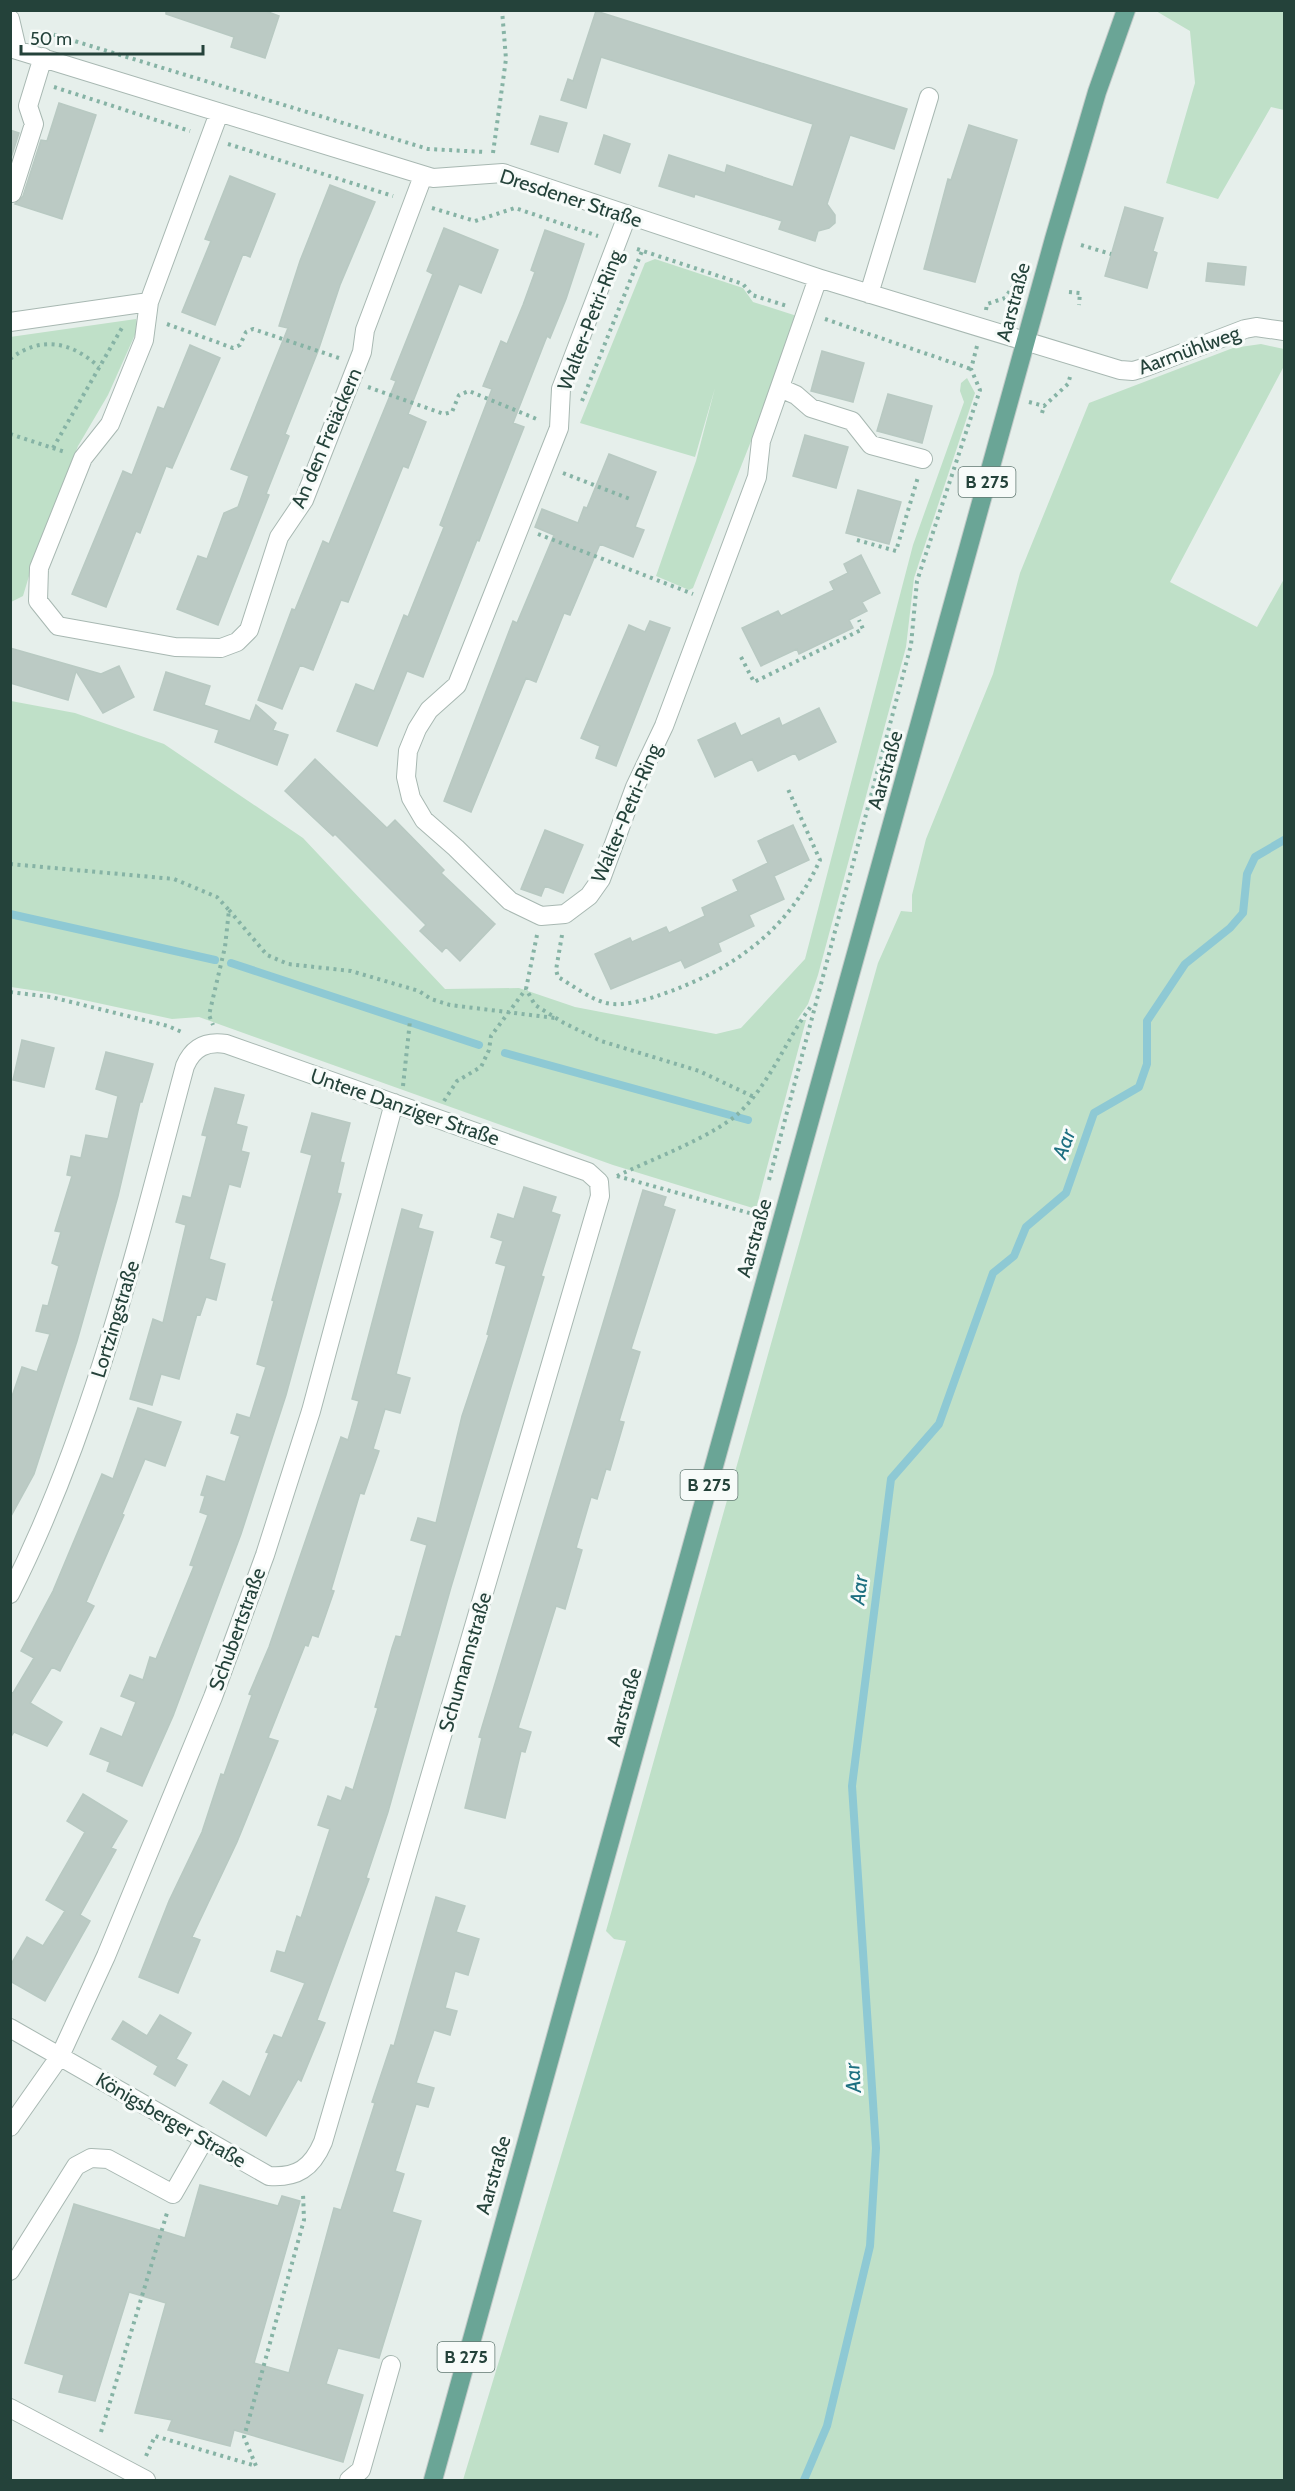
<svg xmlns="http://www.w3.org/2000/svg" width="1295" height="2491" viewBox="0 0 1295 2491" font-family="Cabin,sans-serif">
  <rect width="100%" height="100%" fill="#e6efeb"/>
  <path fill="#bfe0c8" d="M 1156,11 L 1284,11 L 1284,110 L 1271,107 L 1218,199 L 1166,183 L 1195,83 L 1190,31 Z
    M 655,259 L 743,288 L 753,302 L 800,317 L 693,588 L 689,590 L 656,576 L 696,461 L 715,388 L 695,457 L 580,423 L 645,263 Z
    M 136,319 L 138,328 L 108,395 L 78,446 L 35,556 L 23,596 L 11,602 L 10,337 Z
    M 1261,344 L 1284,349 L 1284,366 L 1170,582 L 1257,627 L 1284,579 L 1284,2480 L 463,2480 L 626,1941 L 614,1939 L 606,1931 L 878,963 L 901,911 L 912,912 L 912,895 L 926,839 L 993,674 L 1020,573 L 1089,403 L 1233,348 Z
    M 967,378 L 975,393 L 914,578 L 906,647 L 818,975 L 808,1004 L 797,1020 L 806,1020 L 756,1209 L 613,1165 L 199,1017 L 172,1019 L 51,993 L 11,987 L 11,701 L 75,713 L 164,744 L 303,838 L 445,989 L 519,988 L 575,1007 L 716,1034 L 741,1028 L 805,959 L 913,545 L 964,402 L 960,391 L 961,383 Z"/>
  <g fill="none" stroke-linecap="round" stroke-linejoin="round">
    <path stroke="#8ec9d4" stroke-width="8" d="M 10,914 L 215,960
      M 231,963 L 479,1045
      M 505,1053 L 748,1120
      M 804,2480 L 827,2426 L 870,2246 L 876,2148 L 852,1786 L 891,1479 L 939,1424 L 993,1273 L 1014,1256 L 1026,1227 L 1066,1193 L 1094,1113 L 1139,1087 L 1147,1064 L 1147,1021 L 1185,964 L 1230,928 L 1243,913 L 1247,874 L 1255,857 L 1284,840"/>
  </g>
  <path fill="#bbcac4" stroke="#b8c9c2" stroke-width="1.5" d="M 166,10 L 263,10 L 279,16 L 265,58 L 231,47 L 234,37 L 166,14 Z
    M 596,11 L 907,109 L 894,149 L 850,135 L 827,204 L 835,215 L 835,223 L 829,228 L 818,231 L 815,241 L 779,229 L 782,221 L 695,194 L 694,197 L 659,186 L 669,155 L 725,173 L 727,165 L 793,187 L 813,124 L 601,57 L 586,108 L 561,100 L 568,79 L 573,81 Z
    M 59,103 L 96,115 L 62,219 L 15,204 L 23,196 L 41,140 L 47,141 Z
    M 540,116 L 567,123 L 558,152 L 531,144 Z
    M 969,125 L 1017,140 L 975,282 L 924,269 L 948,179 L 951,180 Z
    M 10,130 L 19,133 L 10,161 Z
    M 604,135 L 630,144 L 620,173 L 595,164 Z
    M 230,176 L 275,194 L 250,257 L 243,254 L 215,325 L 182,312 L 211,241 L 205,239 Z
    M 330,185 L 375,202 L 340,285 L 318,351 L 285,434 L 289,436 L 266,494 L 269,495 L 218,625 L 177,609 L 198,556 L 207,559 L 224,513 L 238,507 L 249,476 L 231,469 L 288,328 L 279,326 L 300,261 Z
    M 1125,207 L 1163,218 L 1153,251 L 1157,253 L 1147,288 L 1105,276 Z
    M 444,228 L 498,250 L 481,293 L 459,284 L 408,414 L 426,422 L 408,468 L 403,466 L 348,602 L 341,600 L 313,670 L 300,665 L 282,709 L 258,700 L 292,609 L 295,610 L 323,541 L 329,544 L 396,381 L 391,379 L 433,274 L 427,271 Z
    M 545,230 L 584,244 L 566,299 L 550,338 L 547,336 L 513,423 L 524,427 L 479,541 L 477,540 L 423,677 L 407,671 L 377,746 L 337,731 L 356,684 L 374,691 L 404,615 L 408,617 L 444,527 L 440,525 L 492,389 L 483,386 L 501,341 L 507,344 L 523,305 L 535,272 L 531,270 Z
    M 1208,263 L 1246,267 L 1244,285 L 1206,281 Z
    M 190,345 L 220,358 L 172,468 L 166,466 L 140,533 L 136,531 L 106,607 L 72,594 L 123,471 L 132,475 L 158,407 L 164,409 Z
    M 822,351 L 864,363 L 853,402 L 811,391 Z
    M 888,394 L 932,406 L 922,443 L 877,431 Z
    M 805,435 L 848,447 L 836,488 L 793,476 Z
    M 609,454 L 656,472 L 635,527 L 644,530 L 633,557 L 600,544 L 570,615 L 564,613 L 536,682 L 526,678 L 471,812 L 444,801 L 513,621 L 517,623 L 554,535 L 535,527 L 542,509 L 578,523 L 584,507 L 587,508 Z
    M 858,490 L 901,502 L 889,544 L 846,533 Z
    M 861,555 L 880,593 L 862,602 L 867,611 L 849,620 L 853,628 L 799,654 L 797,649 L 761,666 L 742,628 L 778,611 L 781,616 L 834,590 L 830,582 L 848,573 L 844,564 Z
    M 650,621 L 670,628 L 616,766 L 596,758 L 600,746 L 581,738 L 629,625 L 645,632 Z
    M 10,648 L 101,674 L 119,666 L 134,697 L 103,713 L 76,671 L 68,700 L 10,683 Z
    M 166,672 L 210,686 L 204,705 L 250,721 L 256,705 L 276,723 L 273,730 L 288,735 L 277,765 L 215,742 L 219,730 L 154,710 Z
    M 819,708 L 836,742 L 799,760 L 795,753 L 758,771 L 752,759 L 715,777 L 698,740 L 735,723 L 741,736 L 779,718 L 782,726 Z
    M 315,759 L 387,828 L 395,820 L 444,870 L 441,873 L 495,924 L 460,961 L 446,947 L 442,952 L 420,931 L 426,925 L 335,834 L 333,836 L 285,791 Z
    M 793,825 L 809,860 L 774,876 L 784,899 L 749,915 L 754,926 L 718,943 L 721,951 L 685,968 L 681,960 L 611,989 L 595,954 L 630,938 L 632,942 L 666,927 L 669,933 L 705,916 L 702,908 L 738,891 L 733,880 L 768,863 L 758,841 Z
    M 545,830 L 583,845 L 563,893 L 545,886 L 541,896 L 521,889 Z
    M 22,1040 L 54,1048 L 44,1087 L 13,1080 Z
    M 106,1052 L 153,1064 L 142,1102 L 140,1102 L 118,1196 L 77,1341 L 34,1474 L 10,1518 L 10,1402 L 22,1367 L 37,1372 L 50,1334 L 36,1331 L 43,1305 L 48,1306 L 59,1266 L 52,1263 L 61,1232 L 55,1231 L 72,1176 L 67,1175 L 71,1156 L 81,1158 L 86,1135 L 108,1139 L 118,1096 L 96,1089 Z
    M 215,1088 L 244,1095 L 236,1124 L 247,1127 L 241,1151 L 249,1153 L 240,1187 L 229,1184 L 209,1259 L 225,1264 L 216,1300 L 206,1297 L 200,1315 L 197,1314 L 179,1379 L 161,1374 L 152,1405 L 130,1399 L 153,1319 L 163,1323 L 186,1225 L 176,1222 L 183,1196 L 191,1198 L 207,1136 L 202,1135 Z
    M 312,1113 L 350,1123 L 340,1162 L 344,1163 L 337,1193 L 341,1194 L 286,1395 L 241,1534 L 173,1716 L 142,1786 L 107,1771 L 110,1762 L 90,1754 L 101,1728 L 122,1737 L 136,1702 L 121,1696 L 130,1675 L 143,1680 L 150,1657 L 156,1659 L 194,1566 L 190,1565 L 208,1515 L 200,1512 L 205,1496 L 201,1495 L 207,1476 L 225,1482 L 240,1436 L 231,1433 L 237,1414 L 250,1418 L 266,1367 L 257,1364 L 274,1301 L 272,1300 L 312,1155 L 301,1152 Z
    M 524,1187 L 556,1197 L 551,1212 L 560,1215 L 541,1276 L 544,1277 L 451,1587 L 388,1812 L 366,1878 L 369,1879 L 317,2020 L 325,2023 L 301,2081 L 298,2079 L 266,2136 L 210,2103 L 223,2081 L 250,2097 L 269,2053 L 266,2052 L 274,2035 L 282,2038 L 305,1983 L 271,1971 L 277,1951 L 285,1953 L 297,1916 L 301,1918 L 330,1829 L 318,1825 L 328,1796 L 341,1801 L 346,1787 L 353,1790 L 378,1708 L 375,1707 L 392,1648 L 396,1636 L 401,1637 L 427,1545 L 411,1540 L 418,1518 L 436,1523 L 462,1416 L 489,1335 L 487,1334 L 506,1266 L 496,1263 L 503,1241 L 491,1237 L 498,1214 L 514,1219 Z
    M 643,1190 L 666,1197 L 663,1206 L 675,1210 L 631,1349 L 640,1352 L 619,1421 L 624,1422 L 610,1470 L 606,1469 L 597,1499 L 591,1497 L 576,1548 L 582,1550 L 565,1609 L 556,1606 L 518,1728 L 531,1732 L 525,1752 L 521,1751 L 505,1818 L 465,1808 L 482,1738 L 479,1737 Z
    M 402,1209 L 422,1215 L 418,1228 L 433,1232 L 396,1374 L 410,1378 L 400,1413 L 385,1409 L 373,1449 L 379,1451 L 364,1494 L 360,1493 L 331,1590 L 334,1591 L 318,1637 L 312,1635 L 308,1646 L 305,1645 L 268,1738 L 278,1741 L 237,1842 L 192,1937 L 200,1940 L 178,1993 L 139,1977 L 169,1901 L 202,1832 L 221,1774 L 224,1775 L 252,1695 L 249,1694 L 269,1647 L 341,1437 L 348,1440 L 359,1401 L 352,1399 Z
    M 138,1408 L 181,1422 L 165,1466 L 145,1459 L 122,1514 L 124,1515 L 86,1602 L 94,1606 L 60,1671 L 52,1667 L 30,1703 L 62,1722 L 47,1746 L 14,1732 L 10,1738 L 10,1692 L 13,1693 L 34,1658 L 21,1651 L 53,1591 L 102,1474 L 113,1479 Z
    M 83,1794 L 127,1821 L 111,1848 L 116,1850 L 80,1915 L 90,1921 L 45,2001 L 10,1981 L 10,1966 L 27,1937 L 43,1946 L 65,1911 L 46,1900 L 85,1832 L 67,1821 Z
    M 436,1897 L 465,1906 L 456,1932 L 479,1939 L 468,1975 L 455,1971 L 445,2008 L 457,2011 L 450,2035 L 434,2030 L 416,2083 L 434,2088 L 428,2107 L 416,2104 L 395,2171 L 404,2174 L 392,2212 L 421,2221 L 379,2358 L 338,2348 L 326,2384 L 363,2395 L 343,2462 L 234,2430 L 230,2446 L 168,2430 L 172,2420 L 135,2413 L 166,2303 L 129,2292 L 95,2401 L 59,2392 L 64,2375 L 25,2363 L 74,2204 L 185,2238 L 200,2185 L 278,2206 L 282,2196 L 300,2201 L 254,2363 L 289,2373 L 334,2208 L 341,2210 L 375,2103 L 372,2102 L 391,2045 L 394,2046 Z
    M 160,2015 L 191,2033 L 176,2059 L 187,2065 L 175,2086 L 154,2074 L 158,2066 L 112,2039 L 123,2021 L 147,2036 Z"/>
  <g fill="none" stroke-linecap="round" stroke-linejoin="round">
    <g stroke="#a8b8b2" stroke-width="20">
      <path id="minor" d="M 10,19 L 17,49
        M 10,48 L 433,178 L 503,173 L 818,278 L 1120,370 L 1133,371 L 1146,367 L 1245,329 L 1256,327 L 1284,331
        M 219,113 L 149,302 L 144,340 L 110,424 L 83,458 L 39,568 L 38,601 L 58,626 L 175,647 L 221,648 L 237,642 L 249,630 L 279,537 L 304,500 L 362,352 L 365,330 L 423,176
        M 12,193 L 34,124 L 28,106 L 43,57
        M 627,216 L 561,389 L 559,428 L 457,685 L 429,710 L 417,729 L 408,751 L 406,777 L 411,798 L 424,820 L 456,848 L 510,901 L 541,916 L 565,914 L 589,896 L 601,879 L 635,787 L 664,726 L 757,477 L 761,441 L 818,278
        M 869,294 L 929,97
        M 10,322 L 149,302
        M 780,388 L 796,395 L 811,408 L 852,421 L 871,445 L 923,459
        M 10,1594 C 94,1427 137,1245 185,1066 C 193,1047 207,1041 226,1044 L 588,1172 L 599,1182 L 600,1196 L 323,2142 C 312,2168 297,2178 269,2176 L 10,2028
        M 10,2127 L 60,2056 L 106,1956 L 213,1697 L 265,1555 L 311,1411 L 394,1103
        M 10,2271 L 76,2166 L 91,2158 L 108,2159 L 173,2194 L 204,2140
        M 10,2408 L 146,2480
        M 349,2480 L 361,2470 L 391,2365"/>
    </g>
    <g stroke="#c2cac8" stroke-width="20">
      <path id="major" d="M 433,2480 L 1054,239 L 1097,92 L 1126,10"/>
    </g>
    <path stroke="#86b3a5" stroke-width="4" stroke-dasharray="3 4.5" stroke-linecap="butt" d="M 40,35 L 45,32 L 428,149 L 485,152
      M 54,87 L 190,131
      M 228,144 L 393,196
      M 493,153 L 506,59 L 502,10
      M 432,208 L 475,221 L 515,208 L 598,236
      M 1081,245 L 1111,254
      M 637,249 L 743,284 L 752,295 L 787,306
      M 1069,292 L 1080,293 L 1079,305
      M 986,310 L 987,304 L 1005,298 L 1021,275
      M 825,319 L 971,369
      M 167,324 L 233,348 L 240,345 L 246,332 L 253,329 L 339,358
      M 10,359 C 41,335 72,342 99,367
      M 368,387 L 444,414 L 452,412 L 459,395 L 469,391 L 539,420
      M 582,401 L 642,251
      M 1029,402 L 1044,406 L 1068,384 L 1070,377
      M 1042,413 L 1044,406
      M 10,434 L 65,452
      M 53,448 L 123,326
      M 563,473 L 630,499
      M 538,534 L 693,594
      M 857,540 L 896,551 L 918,477
      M 741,657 L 754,682 L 863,629 L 859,620
      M 10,864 L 174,879 L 217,897 L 229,910 L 225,947 L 209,1015 L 213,1025
      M 229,910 L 267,955 L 288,964 L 351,971 L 419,991 L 431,999 L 450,1005 L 555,1018
      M 537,935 L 526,989 L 535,1005 L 564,1023 L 601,1041 L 699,1071 L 754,1097
      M 562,935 L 556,970 L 558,977 C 572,985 590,999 606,1003 C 623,1007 645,1000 660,995 C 733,970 788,931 820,860 L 787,787
      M 10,992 L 51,997 L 168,1026 L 184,1033
      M 403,1086 L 410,1021
      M 444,1101 L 457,1081 L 481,1067 L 489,1050 L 491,1036 L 526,989
      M 617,1176 C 650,1160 720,1134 743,1109 C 772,1079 787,1038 812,1005
      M 617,1176 L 760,1216
      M 769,1180 L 911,645 L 917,581 L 980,390 L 971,369 L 977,346
      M 101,2432 L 167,2213
      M 146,2456 L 155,2436 L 256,2466 L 244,2437 L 304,2220 L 303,2193"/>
    <use href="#minor" stroke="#fff" stroke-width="18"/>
    <use href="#major" stroke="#6aa596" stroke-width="18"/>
  </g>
  <g text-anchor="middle" stroke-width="6" stroke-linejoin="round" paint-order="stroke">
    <g fill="#f7fbf9" stroke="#637a73" stroke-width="1.5">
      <rect x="958.5" y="467" width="57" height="30" rx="4.5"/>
      <rect x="680.5" y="1470" width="57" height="30" rx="4.5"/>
      <rect x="437.5" y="2342" width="57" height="30" rx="4.5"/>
    </g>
    <g font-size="18" font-weight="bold" fill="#24423a">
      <text x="987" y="488">B 275</text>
      <text x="709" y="1491">B 275</text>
      <text x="466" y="2363">B 275</text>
    </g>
    <g font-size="20" fill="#24423a" stroke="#f7fbf9">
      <text transform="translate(571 198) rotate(18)" y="7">Dresdener Straße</text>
      <text transform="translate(1013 302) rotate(-75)" y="7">Aarstraße</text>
      <text transform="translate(590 320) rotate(-69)" y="7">Walter-Petri-Ring</text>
      <text transform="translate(1189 350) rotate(-20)" y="7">Aarmühlweg</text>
      <text transform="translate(326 438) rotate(-67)" y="7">An den Freiäckern</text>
      <text transform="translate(885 770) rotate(-74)" y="7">Aarstraße</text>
      <text transform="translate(626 813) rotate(-67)" y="7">Walter-Petri-Ring</text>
      <text transform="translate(405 1107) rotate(19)" y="7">Untere Danziger Straße</text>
      <text transform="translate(754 1238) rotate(-74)" y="7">Aarstraße</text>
      <text transform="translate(115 1319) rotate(-73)" y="7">Lortzingstraße</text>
      <text transform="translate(237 1629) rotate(-70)" y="7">Schubertstraße</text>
      <text transform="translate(465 1662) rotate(-74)" y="7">Schumannstraße</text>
      <text transform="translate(624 1707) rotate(-74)" y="7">Aarstraße</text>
      <text transform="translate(171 2120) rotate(30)" y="7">Königsberger Straße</text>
      <text transform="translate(493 2175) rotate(-74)" y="7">Aarstraße</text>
    </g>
    <g font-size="21" font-style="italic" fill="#1c6f80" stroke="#f7fbf9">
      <text transform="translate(1064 1144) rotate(-70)" y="7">Aar</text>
      <text transform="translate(859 1590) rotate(-83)" y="7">Aar</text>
      <text transform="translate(853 2078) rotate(-94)" y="7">Aar</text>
    </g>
  </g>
  <rect width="1295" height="2491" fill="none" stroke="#24423a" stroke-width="24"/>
  <path d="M21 45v9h182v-9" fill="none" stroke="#24423a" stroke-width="3"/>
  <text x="30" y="45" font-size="18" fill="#24423a" stroke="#f7fbf9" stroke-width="4.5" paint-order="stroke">50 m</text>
</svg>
